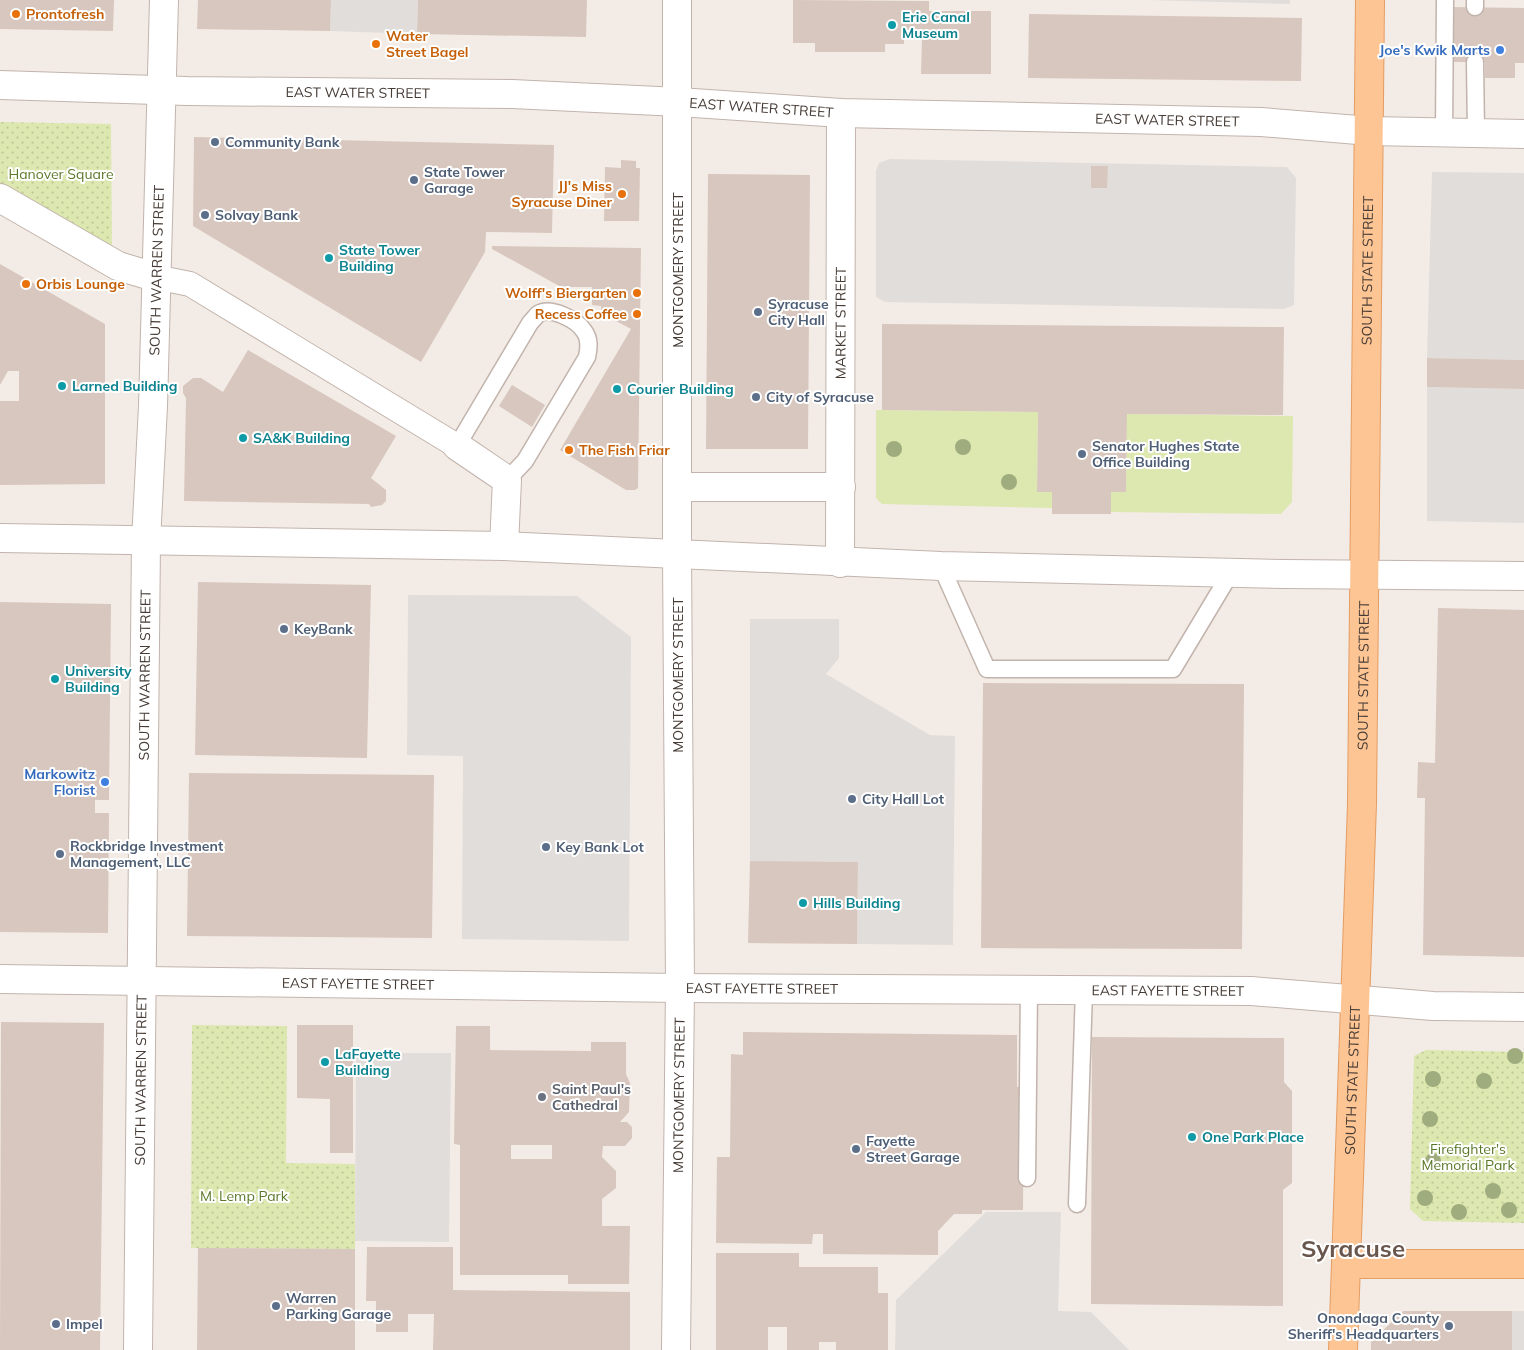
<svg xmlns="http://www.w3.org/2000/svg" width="1524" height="1350" viewBox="0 0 1524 1350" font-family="Mulish,sans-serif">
  <defs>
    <pattern id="park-dots" width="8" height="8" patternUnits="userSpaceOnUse" patternTransform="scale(1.25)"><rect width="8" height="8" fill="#dce8af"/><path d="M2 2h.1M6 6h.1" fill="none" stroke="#bec897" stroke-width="1.8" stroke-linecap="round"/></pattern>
  </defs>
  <rect width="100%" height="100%" fill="#f3ece6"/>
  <path fill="#dce8af" d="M 876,410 L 1038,412 L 1037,492 L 1052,492 L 1052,508 L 882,504 L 876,498 Z
    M 1127,414 L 1293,416 L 1292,502 L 1281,514 L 1111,512 L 1111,492 L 1126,492 Z"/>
  <path fill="url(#park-dots)" d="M 0,122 L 111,124 L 112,262 L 0,198 Z
    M 192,1025 L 287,1026 L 286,1163 L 355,1164 L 355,1249 L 191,1248 Z
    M 1426,1050 L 1524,1052 L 1524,1223 L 1423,1221 L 1410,1209 L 1414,1056 Z"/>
  <path fill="#e1dddb" d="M 331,0 L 418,0 L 417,34 L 330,31 Z
    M 1148,0 L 1290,0 L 1290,4 Z
    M 890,159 L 1287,167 L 1296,178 L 1294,305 L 1284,309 L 885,302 L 876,297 L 876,171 L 879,163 Z
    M 1432,172 L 1524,173 L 1524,360 L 1427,358 Z
    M 1427,387 L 1524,389 L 1524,523 L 1427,521 Z
    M 408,595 L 577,596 L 631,637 L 629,941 L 462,939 L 463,756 L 407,755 Z
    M 750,619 L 839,619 L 839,658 L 826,674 L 930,735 L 955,736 L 953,945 L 857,944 L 858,862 L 750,861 Z
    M 356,1053 L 451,1053 L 449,1242 L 355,1241 Z
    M 986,1212 L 1061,1212 L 1058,1311 L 1091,1312 L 1129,1350 L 895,1350 L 896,1300 Z
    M 1512,1311 L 1524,1311 L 1524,1350 L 1512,1350 Z"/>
  <path fill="#d8c7be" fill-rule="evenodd" d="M 0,0 L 114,0 L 113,31 L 0,29 Z
    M 198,0 L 331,0 L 330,31 L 197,29 Z
    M 418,0 L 587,0 L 586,37 L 417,34 Z
    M 793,0 L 929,1 L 929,11 L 991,11 L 991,74 L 921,74 L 922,38 L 904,38 L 904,44 L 885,44 L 885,52 L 815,52 L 815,43 L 793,43 Z
    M 1451,7 L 1524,8 L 1524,63 L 1515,63 L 1515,78 L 1485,78 L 1485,62 L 1450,62 Z
    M 1029,14 L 1302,18 L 1301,81 L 1028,78 Z
    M 194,137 L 554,145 L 552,233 L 486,232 L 485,252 L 421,362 L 193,226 Z
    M 621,160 L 636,161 L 636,168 L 640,168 L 639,221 L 604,221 L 605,167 L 621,168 Z
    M 1091,166 L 1108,166 L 1107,188 L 1091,188 Z
    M 708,174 L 810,175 L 808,449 L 706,449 Z
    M 492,246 L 641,248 L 638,488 L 635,490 L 626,490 L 560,450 L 631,329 L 601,313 L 601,306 L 592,305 L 592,287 L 561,287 L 492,249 Z
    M 0,264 L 105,324 L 105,484 L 0,485 L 0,401 L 19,401 L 19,371 L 8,371 L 0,385 Z
    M 882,324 L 1284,327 L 1283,415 L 1127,414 L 1126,492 L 1111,492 L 1111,514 L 1052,514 L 1052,492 L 1037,492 L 1038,412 L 882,410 Z
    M 248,350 L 396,436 L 371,478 L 386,490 L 386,501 L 382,505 L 371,507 L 369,504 L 184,501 L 186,398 L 183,393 L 183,386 L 193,378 L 201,378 L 223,392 Z
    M 1427,358 L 1524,360 L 1524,389 L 1427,387 Z
    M 512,385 L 545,405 L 532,427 L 499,406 Z
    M 198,582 L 371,585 L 367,758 L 195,755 Z
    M 0,602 L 111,604 L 109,800 L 95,800 L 95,813 L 109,813 L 108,933 L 0,932 Z
    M 1438,608 L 1524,610 L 1524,957 L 1423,955 L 1425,798 L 1417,798 L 1418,762 L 1435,763 Z
    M 983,683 L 1244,684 L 1242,949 L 981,948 Z
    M 189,773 L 434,775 L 432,938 L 187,936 Z
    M 750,861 L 858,862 L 857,944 L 748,943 Z
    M 1,1022 L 104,1023 L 100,1350 L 0,1350 Z
    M 297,1025 L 353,1025 L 353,1153 L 330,1153 L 330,1099 L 297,1098 Z
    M 456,1026 L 490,1026 L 490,1050 L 591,1051 L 591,1042 L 626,1042 L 626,1074 L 630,1083 L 629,1112 L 620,1122 L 627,1122 L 632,1127 L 632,1138 L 625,1146 L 603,1146 L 602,1157 L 616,1171 L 616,1188 L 602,1199 L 602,1226 L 630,1226 L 629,1284 L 568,1284 L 568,1275 L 460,1275 L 460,1145 L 454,1144 ZM 511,1145 L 552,1145 L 552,1159 L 511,1159 Z
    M 743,1032 L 1017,1035 L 1017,1087 L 1024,1087 L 1023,1210 L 982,1210 L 982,1214 L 954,1214 L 938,1231 L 938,1255 L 823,1254 L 823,1234 L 813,1234 L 812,1244 L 716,1243 L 717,1157 L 730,1157 L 731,1054 L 743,1055 Z
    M 1092,1037 L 1284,1038 L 1284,1082 L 1292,1091 L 1292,1183 L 1283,1190 L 1283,1306 L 1091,1304 Z
    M 367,1247 L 453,1247 L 453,1290 L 630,1292 L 630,1350 L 433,1350 L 434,1314 L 408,1314 L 408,1332 L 376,1332 L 376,1301 L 366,1301 Z
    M 198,1248 L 355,1249 L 355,1350 L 197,1350 Z
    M 716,1253 L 799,1253 L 799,1267 L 878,1267 L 878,1293 L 888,1293 L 888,1350 L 836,1350 L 836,1342 L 819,1342 L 819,1350 L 787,1350 L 787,1327 L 768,1327 L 768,1350 L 716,1350 Z
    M 1403,1311 L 1512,1311 L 1512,1350 L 1371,1350 L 1371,1342 Z"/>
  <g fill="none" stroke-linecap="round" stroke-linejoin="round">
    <g stroke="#c2b4ac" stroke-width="19">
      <path id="service" d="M 1475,0 L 1475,7
        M 1475,62 L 1476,133
        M 1444,133 L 1445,0
        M 457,446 L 530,323 C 533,320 536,316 538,314 C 551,306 577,320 584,331 C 590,339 589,348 587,357 L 525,461 L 507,480
        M 941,566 L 987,669 L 1173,669 L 1230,574
        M 1027,1178 L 1029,990
        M 1077,1204 L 1084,990"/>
    </g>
    <g stroke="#c2b4ac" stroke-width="26">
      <path id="pedestrian" d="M 155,277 L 190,284 L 457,446"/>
    </g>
    <g stroke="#c2b4ac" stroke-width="30">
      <g id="minor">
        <path id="s1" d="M 0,85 L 187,91 L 512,94 L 679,102 L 841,113 L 1261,122 L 1370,131"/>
        <path d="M 0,198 L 118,266 L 155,277"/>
        <path d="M 457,446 L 507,480 L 504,546"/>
        <path d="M 678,487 L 841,487"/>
        <path id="s2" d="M 840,563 L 841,113"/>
        <path id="s3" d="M 138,1350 L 146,541 L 153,406 L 164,0"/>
        <path id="s4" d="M 676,1350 L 680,988 L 677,554 L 677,0"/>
      </g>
    </g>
    <g stroke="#c2b4ac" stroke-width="30">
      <g id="tertiary">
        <path d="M 1370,131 L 1524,134"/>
        <path d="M 0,538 L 504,546 L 941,566 L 1284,574 L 1524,576"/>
        <path id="s5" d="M 0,979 L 680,988 L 1251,991 L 1433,1006 L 1524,1007"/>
      </g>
    </g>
    <g stroke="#e49d63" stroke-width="30">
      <g id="primary">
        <path d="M 1346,1264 L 1524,1264"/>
        <path id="s6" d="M 1343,1350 L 1362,804 L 1370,0"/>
      </g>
    </g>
    <use href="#service" stroke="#fff" stroke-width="16"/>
    <use href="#pedestrian" stroke="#fff" stroke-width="24"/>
    <use href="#minor" stroke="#fff" stroke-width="28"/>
    <use href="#tertiary" stroke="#fff" stroke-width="28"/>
    <use href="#primary" stroke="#fec594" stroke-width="28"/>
  </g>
  <g fill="#9fac7e">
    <circle cx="963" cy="447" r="8"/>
    <circle cx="894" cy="449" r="8"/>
    <circle cx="1009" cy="482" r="8"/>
    <circle cx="1515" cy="1056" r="8"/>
    <circle cx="1433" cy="1079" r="8"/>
    <circle cx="1484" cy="1081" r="8"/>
    <circle cx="1430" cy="1119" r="8"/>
    <circle cx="1433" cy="1161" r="8"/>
    <circle cx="1493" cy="1191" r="8"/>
    <circle cx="1425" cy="1198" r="8"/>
    <circle cx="1509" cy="1210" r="8"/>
    <circle cx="1459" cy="1212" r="8"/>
  </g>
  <g fill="#e8710a" stroke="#fff" stroke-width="2">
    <circle cx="16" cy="14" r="5"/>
    <circle cx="376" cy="44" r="5"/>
    <circle cx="622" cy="194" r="5"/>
    <circle cx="26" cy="284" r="5"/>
    <circle cx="637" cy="293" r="5"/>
    <circle cx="637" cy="314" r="5"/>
    <circle cx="569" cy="450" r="5"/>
  </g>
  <g fill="#0f9aa8" stroke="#fff" stroke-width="2">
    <circle cx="892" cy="25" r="5"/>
    <circle cx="329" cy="258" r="5"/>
    <circle cx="62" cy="386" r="5"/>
    <circle cx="617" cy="389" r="5"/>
    <circle cx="243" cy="438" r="5"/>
    <circle cx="55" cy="679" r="5"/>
    <circle cx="803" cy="903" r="5"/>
    <circle cx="325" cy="1062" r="5"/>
    <circle cx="1192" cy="1137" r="5"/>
  </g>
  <g fill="#3f7fe0" stroke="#fff" stroke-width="2">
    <circle cx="1500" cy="50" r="5"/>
    <circle cx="105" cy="782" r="5"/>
  </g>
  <g fill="#5c6f8a" stroke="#fff" stroke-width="2">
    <circle cx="215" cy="142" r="5"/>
    <circle cx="414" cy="180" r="5"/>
    <circle cx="205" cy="215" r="5"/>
    <circle cx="758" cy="312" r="5"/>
    <circle cx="756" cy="397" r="5"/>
    <circle cx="1082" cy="454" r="5"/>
    <circle cx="284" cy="629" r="5"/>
    <circle cx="852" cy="799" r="5"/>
    <circle cx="546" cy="847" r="5"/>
    <circle cx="60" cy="854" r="5"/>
    <circle cx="856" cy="1149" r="5"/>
    <circle cx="276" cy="1306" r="5"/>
    <circle cx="56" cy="1324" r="5"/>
    <circle cx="1449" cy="1326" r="5"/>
  </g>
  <circle fill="#6b7280" stroke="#fff" stroke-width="2" cx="542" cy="1097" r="5"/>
  <g text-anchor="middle" stroke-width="4" stroke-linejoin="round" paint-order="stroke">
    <g font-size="14" font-weight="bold" fill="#c56008" stroke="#fff" text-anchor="start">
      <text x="26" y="19">Prontofresh</text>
      <text x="386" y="41">Water<tspan x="386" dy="16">Street Bagel</tspan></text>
      <text x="612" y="191" text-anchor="end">JJ's Miss<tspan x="612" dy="16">Syracuse Diner</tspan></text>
      <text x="36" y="289">Orbis Lounge</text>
      <text x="627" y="298" text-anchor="end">Wolff's Biergarten</text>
      <text x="627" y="319" text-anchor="end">Recess Coffee</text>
      <text x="579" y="455">The Fish Friar</text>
    </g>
    <g font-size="14" font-weight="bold" fill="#0d838f" stroke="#fff" text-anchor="start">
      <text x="902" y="22">Erie Canal<tspan x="902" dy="16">Museum</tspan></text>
      <text x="339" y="255">State Tower<tspan x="339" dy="16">Building</tspan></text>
      <text x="72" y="391">Larned Building</text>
      <text x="627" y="394">Courier Building</text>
      <text x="253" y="443">SA&amp;K Building</text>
      <text x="65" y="676">University<tspan x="65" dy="16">Building</tspan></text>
      <text x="813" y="908">Hills Building</text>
      <text x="335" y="1059">LaFayette<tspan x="335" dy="16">Building</tspan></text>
      <text x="1202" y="1142">One Park Place</text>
    </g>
    <g font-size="14" font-weight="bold" fill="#366cbe" stroke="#fff" text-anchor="end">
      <text x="1490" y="55">Joe's Kwik Marts</text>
      <text x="95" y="779">Markowitz<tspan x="95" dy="16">Florist</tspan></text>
    </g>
    <g font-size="14" fill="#463b35" stroke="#fff">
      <text dy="5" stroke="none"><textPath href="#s1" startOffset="358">EAST WATER STREET</textPath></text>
      <text dy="5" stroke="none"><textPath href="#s1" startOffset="762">EAST WATER STREET</textPath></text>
      <text dy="5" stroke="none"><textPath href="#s1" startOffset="1168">EAST WATER STREET</textPath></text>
      <text dy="5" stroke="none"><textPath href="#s3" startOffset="1080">SOUTH WARREN STREET</textPath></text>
      <text transform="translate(678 270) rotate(-90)" y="5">MONTGOMERY STREET</text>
      <text dy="5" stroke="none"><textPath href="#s6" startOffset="1080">SOUTH STATE STREET</textPath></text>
      <text dy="5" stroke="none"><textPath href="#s2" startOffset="240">MARKET STREET</textPath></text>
      <text dy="5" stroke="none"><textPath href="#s3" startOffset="675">SOUTH WARREN STREET</textPath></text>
      <text transform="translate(678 675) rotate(-90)" y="5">MONTGOMERY STREET</text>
      <text dy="5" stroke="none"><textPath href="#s6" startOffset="675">SOUTH STATE STREET</textPath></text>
      <text dy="5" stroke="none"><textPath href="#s5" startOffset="358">EAST FAYETTE STREET</textPath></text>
      <text dy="5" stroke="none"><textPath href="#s5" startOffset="762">EAST FAYETTE STREET</textPath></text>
      <text dy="5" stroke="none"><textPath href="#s5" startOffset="1168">EAST FAYETTE STREET</textPath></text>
      <text dy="5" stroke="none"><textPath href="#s3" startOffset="270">SOUTH WARREN STREET</textPath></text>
      <text dy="5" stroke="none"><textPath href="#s6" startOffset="270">SOUTH STATE STREET</textPath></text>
      <text dy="5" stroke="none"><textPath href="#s4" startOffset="255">MONTGOMERY STREET</textPath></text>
    </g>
    <g font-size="14" font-weight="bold" fill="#4e5e75" stroke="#fff" text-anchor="start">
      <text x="225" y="147">Community Bank</text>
      <text x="424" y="177">State Tower<tspan x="424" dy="16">Garage</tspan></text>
      <text x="215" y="220">Solvay Bank</text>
      <text x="768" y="309">Syracuse<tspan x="768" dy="16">City Hall</tspan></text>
      <text x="766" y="402">City of Syracuse</text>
      <text x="1092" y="451">Senator Hughes State<tspan x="1092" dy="16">Office Building</tspan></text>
      <text x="294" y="634">KeyBank</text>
      <text x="862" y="804">City Hall Lot</text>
      <text x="70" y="851">Rockbridge Investment<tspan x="70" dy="16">Management, LLC</tspan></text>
      <text x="556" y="852">Key Bank Lot</text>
      <text x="866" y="1146">Fayette<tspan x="866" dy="16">Street Garage</tspan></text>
      <text x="286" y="1303">Warren<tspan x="286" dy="16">Parking Garage</tspan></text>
      <text x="1439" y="1323" text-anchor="end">Onondaga County<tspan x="1439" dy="16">Sheriff's Headquarters</tspan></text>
      <text x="66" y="1329">Impel</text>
    </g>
    <g font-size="14" fill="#5a7828" stroke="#fff">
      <text x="61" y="179">Hanover Square</text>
      <text x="1468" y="1154">Firefighter's<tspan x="1468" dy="16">Memorial Park</tspan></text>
      <text x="244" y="1201">M. Lemp Park</text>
    </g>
    <g font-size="14" font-weight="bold" fill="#5b616d" stroke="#fff" text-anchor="start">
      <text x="552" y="1094">Saint Paul's<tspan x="552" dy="16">Cathedral</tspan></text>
    </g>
    <g font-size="24" font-weight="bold" fill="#69564c" stroke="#fff">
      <text x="1353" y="1257">Syracuse</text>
    </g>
  </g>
</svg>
